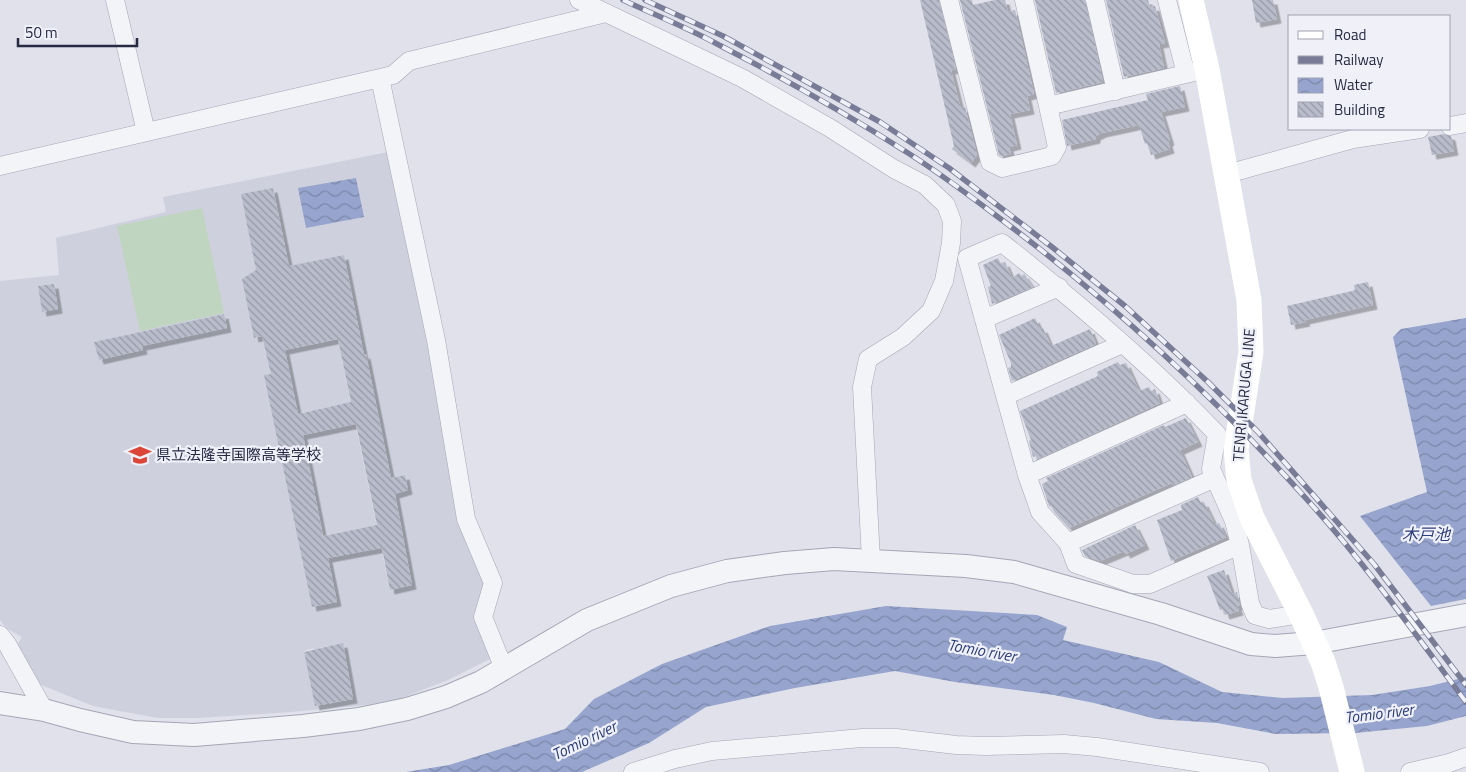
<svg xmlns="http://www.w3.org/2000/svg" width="1466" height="772" viewBox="0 0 1466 772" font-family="'Titillium Web','Noto Sans JP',sans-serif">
  <defs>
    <pattern id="water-waves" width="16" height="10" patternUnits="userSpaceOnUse" patternTransform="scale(1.25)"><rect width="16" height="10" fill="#97a5ce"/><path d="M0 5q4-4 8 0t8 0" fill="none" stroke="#7b87a9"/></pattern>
    <pattern id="building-back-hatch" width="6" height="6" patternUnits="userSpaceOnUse" patternTransform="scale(1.25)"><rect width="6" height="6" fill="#b9bccb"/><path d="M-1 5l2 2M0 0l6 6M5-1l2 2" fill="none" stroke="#9699a6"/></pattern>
    <filter id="shadow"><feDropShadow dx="4.5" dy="4.5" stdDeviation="0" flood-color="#0004"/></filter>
  </defs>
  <rect width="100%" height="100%" fill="#e0e1ea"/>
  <path fill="#ced0dd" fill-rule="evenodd" d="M 388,152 L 487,584 L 492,658 L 448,680 L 399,699 L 366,705 L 291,712 L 198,718 L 157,718 L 93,706 L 34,682 L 16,647 L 22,637 L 6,628 L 0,620 L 0,281 L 59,275 L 56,238 L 166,212 L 163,197 ZM 273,188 L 286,249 L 254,256 L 241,195 ZM 344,255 L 360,335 L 266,354 L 262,336 L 254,338 L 243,279 L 249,275 ZM 54,284 L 58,309 L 42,312 L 38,286 ZM 224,314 L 227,327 L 142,346 L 142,350 L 99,360 L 95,342 ZM 366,355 L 391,478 L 405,475 L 408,490 L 395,494 L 412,585 L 390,590 L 342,360 ZM 289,370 L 337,601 L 312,607 L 265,375 ZM 348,403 L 352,424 L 305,435 L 300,413 ZM 373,526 L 377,548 L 330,558 L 325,535 ZM 343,644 L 353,699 L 344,701 L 333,645 ZM 328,646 L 340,701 L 330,704 L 319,648 ZM 314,648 L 326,704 L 315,706 L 304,651 Z"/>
  <path fill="#c0d5c0" d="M 202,208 L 224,313 L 140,331 L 117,226 Z"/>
  <path fill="url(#water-waves)" d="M 356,178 L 364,217 L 306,228 L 298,188 Z
    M 1466,318 L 1466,599 L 1431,606 L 1360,516 L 1427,492 L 1393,337 L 1401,329 Z
    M 886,606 L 1037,615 L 1067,627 L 1063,640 L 1159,662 L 1222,692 L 1283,698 L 1372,695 L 1430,686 L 1466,677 L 1466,716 L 1427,726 L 1355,733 L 1276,734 L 1217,723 L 1156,719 L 1094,703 L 1054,695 L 955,682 L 895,671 L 795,688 L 706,707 L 649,743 L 582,772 L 406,772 L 449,765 L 565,729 L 594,699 L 662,664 L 770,626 Z"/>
  <path fill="url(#building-back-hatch)" fill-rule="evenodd" filter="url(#shadow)" d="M 920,0 L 939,0 L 956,69 L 951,70 L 960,106 L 961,108 L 965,107 L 977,155 L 971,163 L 952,149 L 954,146 Z
    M 960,0 L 972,0 L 973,5 L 995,0 L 1005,0 L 1008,12 L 1015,10 L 1034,94 L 1027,96 L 1030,110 L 1010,114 L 1017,145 L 1009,147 L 1011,154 L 1002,156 L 999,155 Z
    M 1035,0 L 1085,0 L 1103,82 L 1056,93 Z
    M 1106,0 L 1148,0 L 1150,7 L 1155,6 L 1165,43 L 1159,44 L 1164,68 L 1124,77 Z
    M 1252,0 L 1273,0 L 1277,19 L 1256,23 Z
    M 1180,86 L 1185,107 L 1161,112 L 1170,141 L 1168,142 L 1170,149 L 1151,155 L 1147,143 L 1145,144 L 1139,125 L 1102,133 L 1096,136 L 1096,139 L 1067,146 L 1062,120 L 1148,100 L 1146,94 Z
    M 1444,134 L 1451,136 L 1454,151 L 1432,155 L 1428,137 Z
    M 273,188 L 289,266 L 344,255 L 364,355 L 366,354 L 391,478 L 405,475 L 408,490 L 395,494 L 412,585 L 390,590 L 382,548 L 328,558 L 337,602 L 312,607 L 264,375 L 271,374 L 262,336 L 254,338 L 242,279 L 256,270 L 241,194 ZM 338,339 L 351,402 L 298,414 L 285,350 ZM 356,424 L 377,525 L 323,536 L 303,435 Z
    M 998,258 L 1001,264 L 1005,262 L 1012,278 L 1019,273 L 1022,276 L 1024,274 L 1033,287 L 992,304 L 988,287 L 991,286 L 983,265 Z
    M 1368,282 L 1373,305 L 1305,320 L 1306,322 L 1291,325 L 1287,306 L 1352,291 L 1355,290 L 1354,285 Z
    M 54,284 L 58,309 L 42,312 L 38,286 Z
    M 224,314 L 227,328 L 142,346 L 143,350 L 99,360 L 94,342 Z
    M 1035,318 L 1040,329 L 1043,328 L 1051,346 L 1090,329 L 1096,344 L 1012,381 L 1008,368 L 1011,367 L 1011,363 L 999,335 Z
    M 1118,362 L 1120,365 L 1126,363 L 1139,391 L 1149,387 L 1151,391 L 1155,389 L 1160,403 L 1038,459 L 1036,456 L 1033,457 L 1029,441 L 1031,440 L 1020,411 L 1098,376 L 1097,372 Z
    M 1186,418 L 1198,442 L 1180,450 L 1192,477 L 1173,485 L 1172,483 L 1069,528 L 1055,513 L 1052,507 L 1049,506 L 1042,484 L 1048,481 L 1046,478 L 1164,425 L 1165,427 Z
    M 1198,497 L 1201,503 L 1204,502 L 1215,525 L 1219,523 L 1226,537 L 1171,561 L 1157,520 L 1182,510 L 1181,505 Z
    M 1135,525 L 1145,545 L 1126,554 L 1124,551 L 1100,561 L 1085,556 L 1082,550 Z
    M 1224,570 L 1232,594 L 1237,592 L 1240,605 L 1237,606 L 1239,611 L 1225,615 L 1223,609 L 1220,610 L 1207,576 Z
    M 343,643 L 353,699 L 315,706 L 304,652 Z"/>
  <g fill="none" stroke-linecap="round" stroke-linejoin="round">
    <g stroke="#a5a6b5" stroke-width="19">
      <path id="minor" d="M 115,0 L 146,132
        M 579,0 L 742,78 L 830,128 L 894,169 L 925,185 L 946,205 L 952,221 L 951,243 L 944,281 L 931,311 L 903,337 L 868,359 L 862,387 L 871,560
        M 949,0 L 990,162 L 1002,168 L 1052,156 L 1057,147 L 1048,106 L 1207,69
        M 1024,0 L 1048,106
        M 1095,0 L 1116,91
        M 1167,0 L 1186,74
        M 380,78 L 436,340 L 466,519 L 493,583 L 483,617 L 504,669
        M 1450,126 L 1466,123
        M 0,166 L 393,75 L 409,61 L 606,13
        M 1227,174 L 1353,139 L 1420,129
        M 984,319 L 1059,287
        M 1005,396 L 1122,344
        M 1027,475 L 1187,403
        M 1068,543 L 1215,478
        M 1240,545 L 1234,521 L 1211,469 L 1217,434 C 1151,365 1077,302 1002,243 L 967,258 L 1027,475 L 1040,512 L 1068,543 L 1076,564 L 1133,584 L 1150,584 L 1240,545 L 1250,603 L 1255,615 L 1269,619 L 1301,614
        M 0,635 L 7,644 L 44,710
        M 633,772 L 675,759 L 712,751 L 862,738 L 896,738 L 956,745 L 986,746 L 1064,744 L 1097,747 L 1260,772
        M 1410,772 L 1449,763 L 1466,757"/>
    </g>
    <g stroke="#a5a6b5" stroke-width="24">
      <path id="tertiary" d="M 0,703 L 44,710 L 80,720 L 133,732 L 194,735 L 303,726 L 359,719 L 407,709 L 446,697 L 481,682 L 587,620 L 671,586 L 727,571 L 785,563 L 834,559 L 966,566 L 1014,572 L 1161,614 L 1251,644 L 1275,646 L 1314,643 L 1466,615"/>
    </g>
    <use href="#minor" stroke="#f3f4f8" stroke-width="18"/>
    <use href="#tertiary" stroke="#f3f4f8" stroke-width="22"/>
    <path stroke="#fff" stroke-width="25" d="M 1191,0 L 1207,69 L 1249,300 L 1251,352 L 1236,449 L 1239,480 L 1252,518 L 1301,614 L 1323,662 L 1331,687 L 1352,772"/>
    <g stroke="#787c96" stroke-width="5.5">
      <path id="rail" d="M 623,0 C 655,15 688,28 719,45 C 783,78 847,114 908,153 C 938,172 966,193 994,214 C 1110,300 1215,397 1311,504 C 1367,566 1416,635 1466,702
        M 645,0 L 723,36 L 880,122 L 949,168 L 1052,247 L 1125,306 L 1208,382 L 1258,432 L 1374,564 L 1466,685"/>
    </g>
    <use href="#rail" stroke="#f0f1f8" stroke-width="4" stroke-dasharray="11" stroke-linecap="butt"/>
  </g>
  <defs>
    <g id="school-bare" transform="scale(1.725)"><path d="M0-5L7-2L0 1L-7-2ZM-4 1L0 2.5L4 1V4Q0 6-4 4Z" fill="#dc4638" stroke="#f0f1f8" stroke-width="2.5" paint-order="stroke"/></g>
  </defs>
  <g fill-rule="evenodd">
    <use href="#school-bare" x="140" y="455"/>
  </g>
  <g text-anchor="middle" stroke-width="4.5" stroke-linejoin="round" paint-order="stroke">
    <g font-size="15" fill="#272a43" stroke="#f0f1f8">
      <text transform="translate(1244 395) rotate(-85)" y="5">TENRI IKARUGA LINE</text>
    </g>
    <g font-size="15" fill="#272a43" stroke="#f0f1f8" text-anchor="start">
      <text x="156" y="460">県立法隆寺国際高等学校</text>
    </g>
    <g font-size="16" font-style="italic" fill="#2c3d7c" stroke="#f0f1f8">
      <text x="1426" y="540">木戸池</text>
      <text transform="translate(982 650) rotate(10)" y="6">Tomio river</text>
      <text transform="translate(1379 713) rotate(-7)" y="6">Tomio river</text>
      <text transform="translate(584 740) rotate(-26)" y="6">Tomio river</text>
    </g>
  </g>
  <rect x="1288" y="15" width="162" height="115" fill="#f0f1f8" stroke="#a0a1b0"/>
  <rect x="1298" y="31" width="25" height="8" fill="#ffffff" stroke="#a0a1b0"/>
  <text x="1334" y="40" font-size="15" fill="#272a43">Road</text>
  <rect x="1298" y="56" width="25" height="8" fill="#787c96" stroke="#a0a1b0"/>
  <text x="1334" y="65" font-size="15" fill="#272a43">Railway</text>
  <rect x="1298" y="78" width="25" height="15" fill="url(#water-waves)" stroke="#a0a1b0"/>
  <text x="1334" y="90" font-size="15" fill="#272a43">Water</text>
  <rect x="1298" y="102" width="25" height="15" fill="url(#building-back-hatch)" stroke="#a0a1b0"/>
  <text x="1334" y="115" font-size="15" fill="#272a43">Building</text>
  <path d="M18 38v8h119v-8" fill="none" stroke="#272a43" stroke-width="2.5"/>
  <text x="25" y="38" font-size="15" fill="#272a43" stroke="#f0f1f8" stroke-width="4" paint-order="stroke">50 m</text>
</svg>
